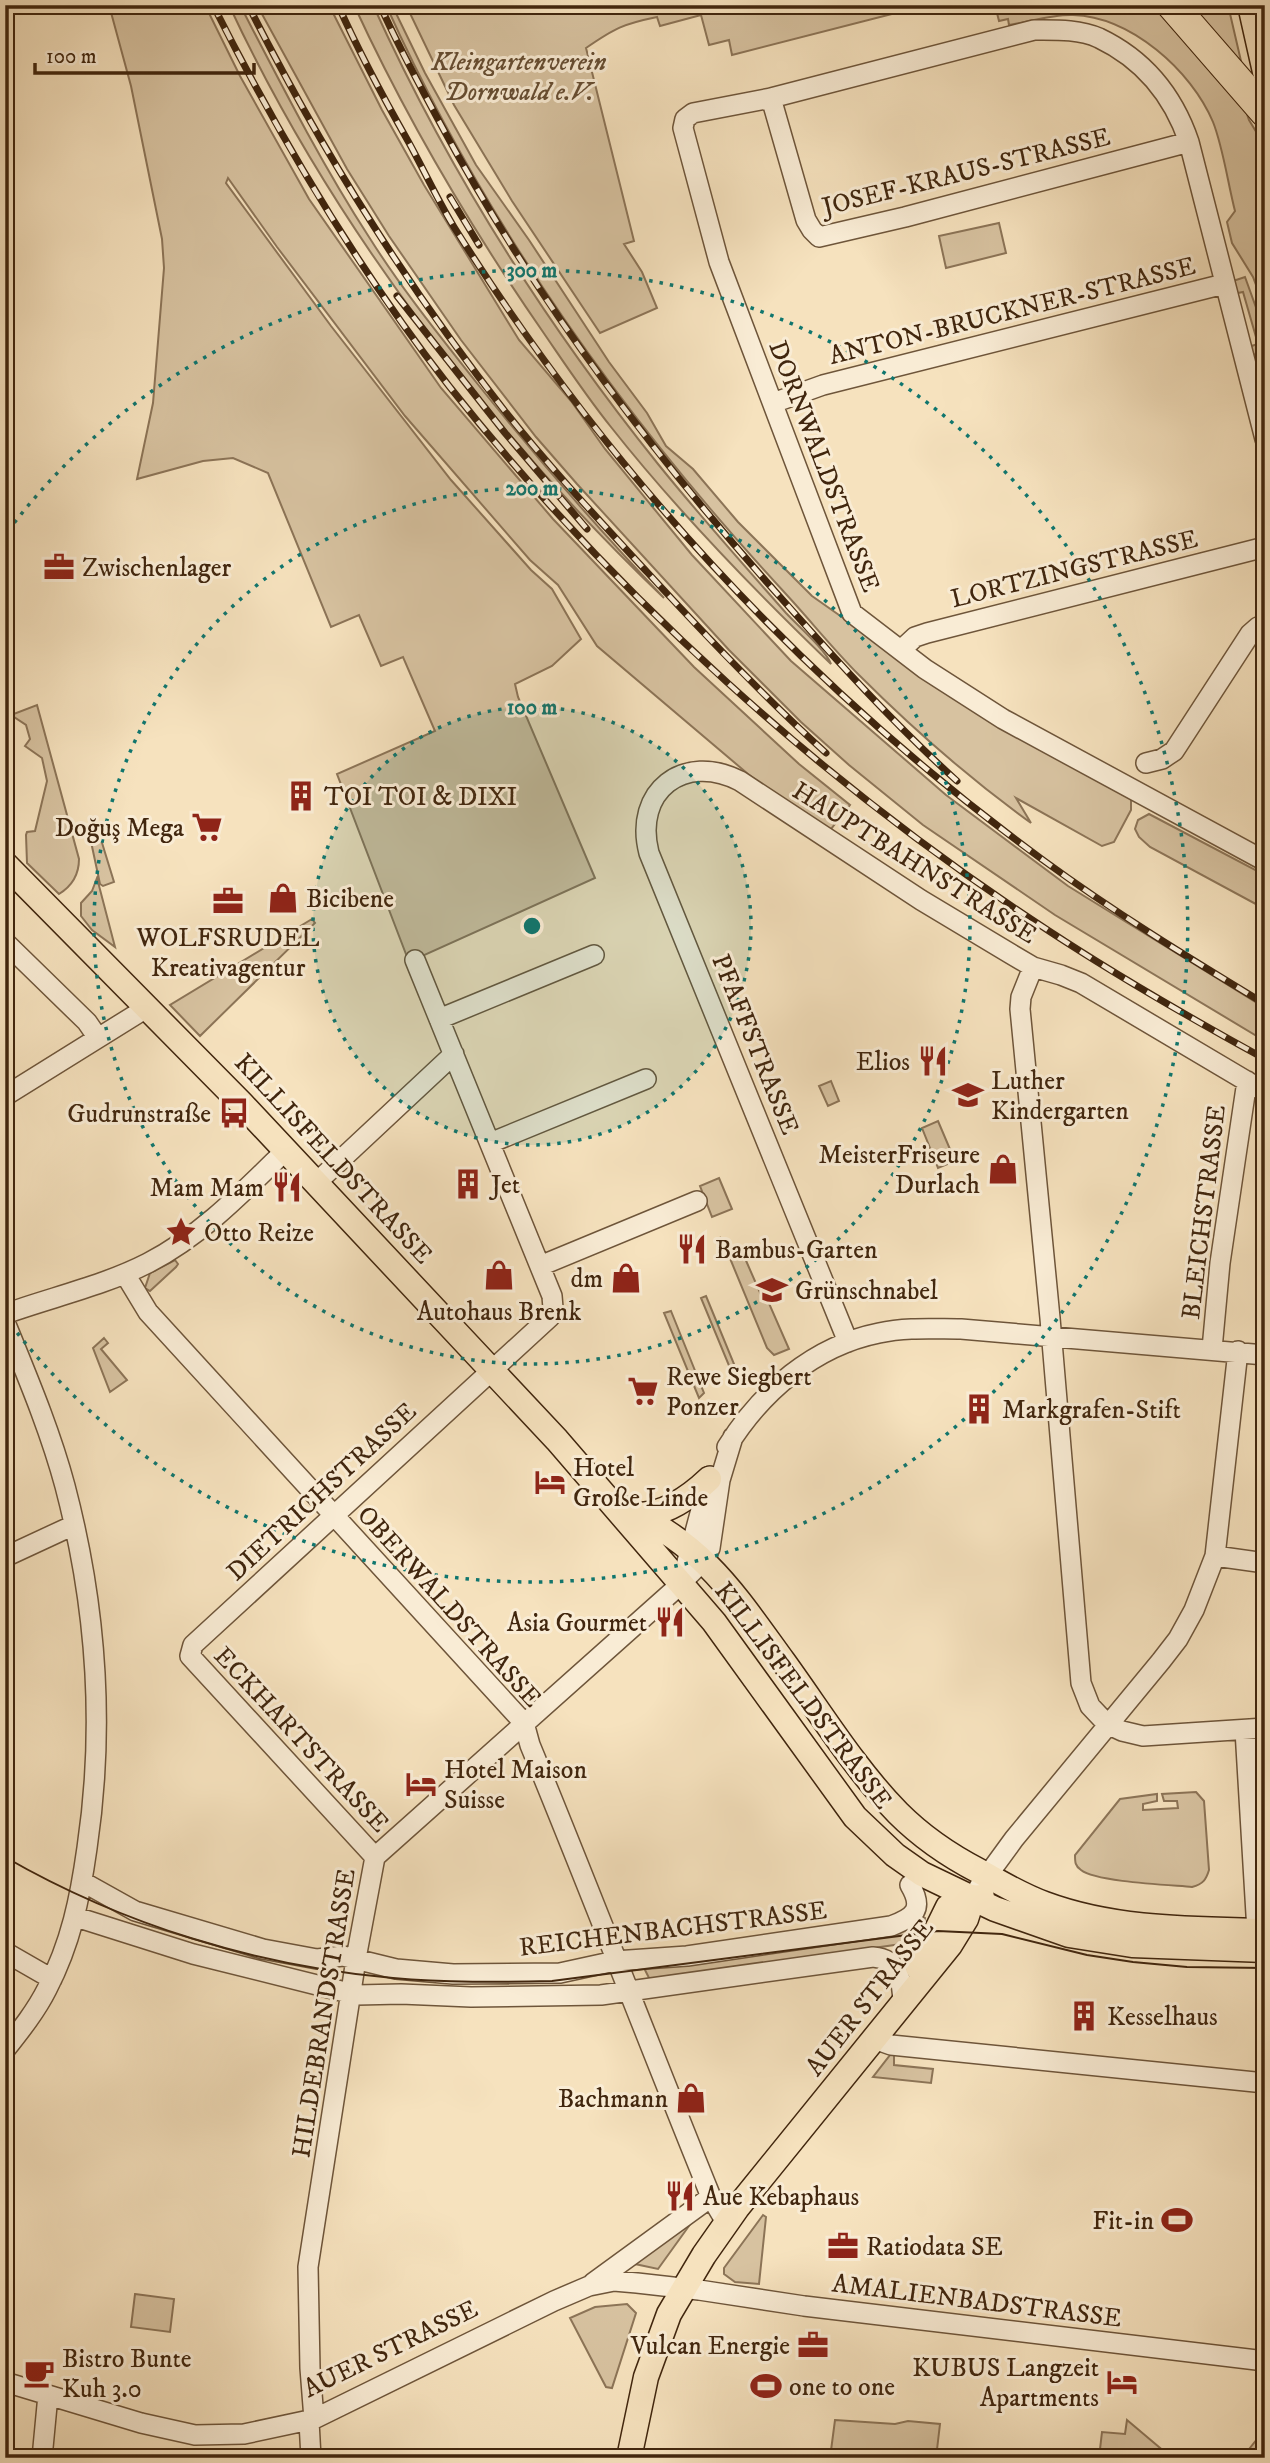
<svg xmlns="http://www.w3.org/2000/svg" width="1270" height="2463" viewBox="0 0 1270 2463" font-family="'IM FELL DW Pica',serif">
  <rect width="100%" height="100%" fill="#f6e2be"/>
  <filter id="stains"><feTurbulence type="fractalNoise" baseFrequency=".00286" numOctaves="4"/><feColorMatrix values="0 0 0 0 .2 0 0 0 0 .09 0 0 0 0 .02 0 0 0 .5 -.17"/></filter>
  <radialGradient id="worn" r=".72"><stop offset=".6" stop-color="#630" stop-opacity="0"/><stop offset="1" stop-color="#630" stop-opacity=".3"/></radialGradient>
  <path fill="#d7c2a0" stroke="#8c7457" stroke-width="2" d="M 109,5 L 205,5 L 240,76 L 309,199 L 441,388 L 553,519 L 694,667 L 799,764 L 850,805 L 827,834 L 748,774 L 597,646 L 558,585 L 530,560 L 405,416 L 277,247 L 228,178 L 226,183 L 331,326 L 451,480 L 531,570 L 552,589 L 581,639 L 552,666 L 515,684 L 518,697 L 595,878 L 409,962 L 337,774 L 435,731 L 403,657 L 381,666 L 359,615 L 331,627 L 268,473 L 233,458 L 203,461 L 137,479 L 153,403 L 164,268 L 162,239 L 131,86 Z
    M 229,5 L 240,5 C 281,84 321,163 369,237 C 401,288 439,335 476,382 C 536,457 598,529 664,598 C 491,433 330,222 229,5 Z
    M 257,5 L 329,5 L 382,110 L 424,185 L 519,340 L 571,401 L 605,449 L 692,555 L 791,661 L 946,795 L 1068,886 L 1265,1008 L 1265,1041 L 1055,915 L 923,825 L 849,765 L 801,722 L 729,650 L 577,484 L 536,437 L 461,340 L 389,236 L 347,169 Z
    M 354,5 L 373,5 C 448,170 545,323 658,464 C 699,515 743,564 786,613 C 798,626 825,649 831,664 C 753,589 678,512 611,427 C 586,396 565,364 543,332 C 471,228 407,120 354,5 Z
    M 386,5 L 392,5 L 425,73 L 476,165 L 529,240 L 609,362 L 647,413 L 666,446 L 693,469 L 738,522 L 812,596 L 997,726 L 1131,799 L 1131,810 L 1114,842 L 1102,846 L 1016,798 L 1031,823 C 970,779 913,729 859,675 C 833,649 810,620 785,593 C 623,418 484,223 386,5 Z
    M 406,5 L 927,5 L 732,55 L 729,40 L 709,45 L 701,15 L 660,26 L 657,17 C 623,24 615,28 586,48 L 634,241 L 624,244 L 642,272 L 657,308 L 600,333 L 512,201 L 454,105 Z
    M 995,5 L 1157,5 L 1244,105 L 1249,120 L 1263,143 L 1265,309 L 1253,277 L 1232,243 L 1227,222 L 1235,211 C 1228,184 1223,147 1213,122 C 1191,70 1131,17 1073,15 C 1053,14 1029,22 1009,25 L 1008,19 L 999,21 Z
    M 1182,5 L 1228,5 L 1244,74 Z
    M 999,223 L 1006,253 L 946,268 L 939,236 Z
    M 1245,277 L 1258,313 L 1265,360 L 1263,364 L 1259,353 L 1250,356 L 1248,347 L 1258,344 L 1243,292 L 1233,294 L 1233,281 Z
    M 37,705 L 79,859 C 79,875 72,886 59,894 L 27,863 L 26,835 L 27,832 L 35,831 L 47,781 L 42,758 L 25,746 L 30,739 L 26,725 L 11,715 Z
    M 1149,814 L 1265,875 L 1265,909 L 1150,847 L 1139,837 L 1135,829 L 1138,820 Z
    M 107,827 L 111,829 L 99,833 L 114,882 L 103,886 L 100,884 L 90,837 L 96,831 Z
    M 97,878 L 115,947 L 92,930 L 81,916 L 81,903 L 92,891 Z
    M 312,919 L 315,923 L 200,1036 L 170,1005 Z
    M 831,1081 L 839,1101 L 828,1106 L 819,1086 Z
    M 938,1121 L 955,1161 L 938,1168 L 922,1128 Z
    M 719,1178 L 732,1209 L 712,1217 L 700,1186 Z
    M 722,1239 L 744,1256 L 761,1295 L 768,1301 L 789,1349 L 774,1355 L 767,1348 Z
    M 175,1260 L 178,1264 L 176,1267 L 150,1291 L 145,1288 L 150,1273 Z
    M 706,1296 L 734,1364 L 730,1368 L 701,1298 Z
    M 671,1311 L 704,1393 L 699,1398 L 664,1313 Z
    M 104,1338 L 108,1343 L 101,1349 L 127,1380 L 110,1392 L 93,1348 Z
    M 1196,1792 L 1204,1801 L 1209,1870 C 1206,1880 1203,1884 1192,1887 C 1170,1885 1096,1882 1081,1870 C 1075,1866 1075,1862 1075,1855 L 1120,1799 L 1157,1794 L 1157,1801 L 1143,1804 L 1143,1810 L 1178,1808 L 1177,1801 L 1164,1801 L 1162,1794 Z
    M 921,1916 L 925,1918 L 923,1928 L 915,1942 L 650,1980 L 644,1968 Z
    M 894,2050 L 894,2065 L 933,2069 L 931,2083 L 873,2077 Z
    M 763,2215 L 766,2217 L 759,2284 L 735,2282 L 724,2274 L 724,2268 Z
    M 694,2219 L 658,2269 L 635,2264 L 632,2260 Z
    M 135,2294 L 174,2299 L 170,2332 L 131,2327 Z
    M 627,2304 L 636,2313 L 612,2388 L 606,2387 L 570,2318 L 595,2307 Z
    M 835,2420 L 895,2424 L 908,2421 L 940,2424 L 936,2458 L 830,2458 Z
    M 1127,2420 L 1172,2458 L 1099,2458 L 1102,2432 L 1125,2434 Z
    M 1265,2429 L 1265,2458 L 1242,2458 Z"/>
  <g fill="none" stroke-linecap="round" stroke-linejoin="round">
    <g stroke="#6e553a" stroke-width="22">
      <path id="minor" d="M 771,98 L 806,220 L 812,230 L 819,237 L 905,217 L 1189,142
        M 773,403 L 823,385 L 1224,284
        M 1265,439 L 1189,142 C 1173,95 1145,60 1099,38 C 1079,29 1055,30 1034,30 L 771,98 L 693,113 L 685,119 L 683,128 L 719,262 L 852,613 L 925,669 L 1003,719 L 1265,861
        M 901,650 L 915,637 L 927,633 L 1265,547
        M 1146,763 L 1162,759 L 1174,751 L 1250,634 L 1258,627 L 1265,625
        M 5,942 L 87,1022 L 98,1038
        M 1033,967 L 1021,997 L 1020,1009 L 1050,1318 L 1081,1683 L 1090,1706 L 1107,1724 L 1122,1731 L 1143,1736 L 1265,1728
        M 439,1019 L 594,955
        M 5,1096 L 148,1007
        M 490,1143 L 646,1079
        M 316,1183 L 454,1054
        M 540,1266 L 697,1201
        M 125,1274 L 148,1312 L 524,1723 L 530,1745 C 592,1895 650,2047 711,2197 L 726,2222
        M 5,1314 C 52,1297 103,1286 148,1263 C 201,1236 244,1191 286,1150
        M 5,1322 C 27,1376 50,1430 65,1486 C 96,1604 105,1727 87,1848 C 80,1898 71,1943 47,1989 C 36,2011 20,2031 5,2050
        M 848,1342 L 649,853 C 633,791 684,752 740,781 L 921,900 L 1011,954 L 1033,967 L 1061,975 L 1081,983 L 1265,1092
        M 1212,1349 L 1220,1263 L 1247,1081
        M 727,1447 C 761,1392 814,1346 879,1333 C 906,1327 933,1329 961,1329 L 1265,1355
        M 1215,1556 L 1265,1563
        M 5,1557 L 74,1525
        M 687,1562 L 710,1476
        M 1245,1730 L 1257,1931
        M 375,1857 L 190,1656 L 193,1645 L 550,1317 L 553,1308 L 552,1296 L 415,960
        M 83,1882 L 135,1911 L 263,1949 L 317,1959 L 343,1956 L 396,1969 L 453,1974 L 560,1973 L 615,1961 L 687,1956 L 891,1926 C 915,1917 924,1909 910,1885
        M 979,1887 L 1014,1839 L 1161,1661 L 1178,1639 L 1194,1610 L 1215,1556 L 1238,1351
        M 76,1917 L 193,1954 L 357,1995 L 401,1994 L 471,1997 L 601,1995 L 873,1957 C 900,1959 902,1981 903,2003
        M 5,1952 L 52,1979
        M 874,2039 L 891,2045 L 1265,2083
        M 593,2283 L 711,2197
        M 5,2382 L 141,2423 L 195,2435 L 244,2434 L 314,2419 L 554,2301 L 589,2286 L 614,2281 L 637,2283 L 699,2290 L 804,2306 L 1265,2361
        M 314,2419 L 310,2368 L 308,2267 L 357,1953 L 375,1857 L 672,1592 L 704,1560 L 710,1548 L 720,1480 L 733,1437
        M 309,2421 L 311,2458
        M 42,2458 L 48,2395"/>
    </g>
    <g stroke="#41260e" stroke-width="27">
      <path id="major" d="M 1250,5 L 1265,72
        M 5,864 L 242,1104 L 557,1440 L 714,1622 L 855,1817 L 895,1855 L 922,1874 L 995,1909 L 1069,1935 L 1132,1945 L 1265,1950
        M 621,1507 C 704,1545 732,1591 783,1661 C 820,1712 854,1768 898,1813 C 921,1836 950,1856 979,1871 C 1001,1883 1022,1896 1045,1904 C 1115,1930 1192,1929 1265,1931
        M 639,1515 C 667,1514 690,1497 709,1479
        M 918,1968 L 948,1907 L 962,1899 L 982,1897
        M 629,2458 L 646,2377 L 669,2314 L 704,2255 L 737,2208 L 950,1945 L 966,1919 L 973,1897"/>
    </g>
    <g stroke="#41260e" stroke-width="32">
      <path id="highway" d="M 1172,5 L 1265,112"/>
    </g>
    <use href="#minor" stroke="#f9ecd5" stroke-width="19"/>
    <use href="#major" stroke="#f6e2be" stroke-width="24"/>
    <use href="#highway" stroke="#f6e2be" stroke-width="30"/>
    <path stroke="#41260e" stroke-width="2" d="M 5,1857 C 123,1925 257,1966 393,1978 C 446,1983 499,1982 552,1981 L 938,1931 L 1002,1934 L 1087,1955 L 1133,1962 L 1187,1967 L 1265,1968"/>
    <g stroke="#41260e" stroke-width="7">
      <path id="rail" d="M 213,5 C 280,138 357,268 449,386 C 616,597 824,784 1049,931 C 1119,977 1192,1019 1265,1059
        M 248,5 C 321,150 407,287 508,415 C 552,470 600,521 648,573 C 705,635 763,696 826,753
        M 338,5 C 359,52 383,97 408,141 C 424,170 437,199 454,227 C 610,475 807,687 1043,860 C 1114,912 1189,958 1265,1004
        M 380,5 C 398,46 419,84 440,123 C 533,296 650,452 781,598 C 838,662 894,724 957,781
        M 450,197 L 479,245
        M 397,296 L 505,433 L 587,529"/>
    </g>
    <use href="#rail" stroke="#f9ecd5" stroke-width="4.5" stroke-dasharray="13" stroke-linecap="butt"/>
  </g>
  <circle cx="532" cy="926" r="219" fill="#0f766e" fill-opacity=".12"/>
  <g fill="none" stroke="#0f766e" stroke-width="3.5" stroke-dasharray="3.5 7">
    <circle cx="532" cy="926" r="219"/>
    <circle cx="532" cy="926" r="438"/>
    <path d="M8 531A656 656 0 1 1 8 1321"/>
  </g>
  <defs>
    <g id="office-bare" transform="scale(2.415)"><path d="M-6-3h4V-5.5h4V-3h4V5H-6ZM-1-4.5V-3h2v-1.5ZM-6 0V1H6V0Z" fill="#8f2418" stroke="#f9ecd5" stroke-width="2.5" paint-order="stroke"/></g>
    <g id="building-bare" transform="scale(2.415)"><path d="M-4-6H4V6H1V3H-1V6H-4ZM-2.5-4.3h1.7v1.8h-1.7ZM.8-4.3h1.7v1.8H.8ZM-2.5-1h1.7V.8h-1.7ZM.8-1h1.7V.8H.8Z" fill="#8f2418" stroke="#f9ecd5" stroke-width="2.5" paint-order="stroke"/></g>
    <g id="supermarket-bare" transform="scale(2.415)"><path d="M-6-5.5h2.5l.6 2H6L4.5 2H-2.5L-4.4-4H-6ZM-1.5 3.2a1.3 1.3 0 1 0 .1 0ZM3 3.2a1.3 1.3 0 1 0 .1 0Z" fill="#8f2418" stroke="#f9ecd5" stroke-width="2.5" paint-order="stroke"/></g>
    <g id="shop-bare" transform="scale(2.415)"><path d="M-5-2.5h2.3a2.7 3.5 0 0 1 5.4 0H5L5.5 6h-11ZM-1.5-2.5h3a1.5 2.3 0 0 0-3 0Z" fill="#8f2418" stroke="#f9ecd5" stroke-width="2.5" paint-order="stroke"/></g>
    <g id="restaurant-bare" transform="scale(2.415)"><path d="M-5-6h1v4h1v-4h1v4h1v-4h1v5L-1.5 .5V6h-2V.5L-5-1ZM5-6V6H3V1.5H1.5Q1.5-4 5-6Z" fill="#8f2418" stroke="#f9ecd5" stroke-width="2.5" paint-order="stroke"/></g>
    <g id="school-bare" transform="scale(2.415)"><path d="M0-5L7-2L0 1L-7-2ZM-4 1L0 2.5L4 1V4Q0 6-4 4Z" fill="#8f2418" stroke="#f9ecd5" stroke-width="2.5" paint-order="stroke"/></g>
    <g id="bus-bare" transform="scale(2.415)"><path d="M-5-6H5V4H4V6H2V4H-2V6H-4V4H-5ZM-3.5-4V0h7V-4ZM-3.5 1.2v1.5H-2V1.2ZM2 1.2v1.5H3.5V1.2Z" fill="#8f2418" stroke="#f9ecd5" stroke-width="2.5" paint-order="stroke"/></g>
    <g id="sight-bare" transform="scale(2.415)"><path d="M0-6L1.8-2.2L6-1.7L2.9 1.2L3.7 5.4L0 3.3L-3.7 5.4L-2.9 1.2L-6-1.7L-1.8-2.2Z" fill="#8f2418" stroke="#f9ecd5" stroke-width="2.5" paint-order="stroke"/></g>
    <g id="hotel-bare" transform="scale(2.415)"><path d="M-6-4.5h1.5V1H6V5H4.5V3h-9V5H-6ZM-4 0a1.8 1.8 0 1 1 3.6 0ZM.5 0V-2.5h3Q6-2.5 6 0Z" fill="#8f2418" stroke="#f9ecd5" stroke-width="2.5" paint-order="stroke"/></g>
    <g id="stadium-bare" transform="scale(2.415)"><path d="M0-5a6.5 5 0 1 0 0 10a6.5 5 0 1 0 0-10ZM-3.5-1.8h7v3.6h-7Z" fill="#8f2418" stroke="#f9ecd5" stroke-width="2.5" paint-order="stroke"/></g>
    <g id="cafe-bare" transform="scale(2.415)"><path d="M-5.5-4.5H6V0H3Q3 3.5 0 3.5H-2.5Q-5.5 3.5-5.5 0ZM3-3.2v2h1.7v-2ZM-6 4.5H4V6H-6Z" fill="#8f2418" stroke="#f9ecd5" stroke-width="2.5" paint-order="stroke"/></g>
  </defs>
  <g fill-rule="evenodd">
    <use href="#office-bare" x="59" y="567"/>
    <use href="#building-bare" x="301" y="796"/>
    <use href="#supermarket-bare" x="207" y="827"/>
    <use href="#shop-bare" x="283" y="898"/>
    <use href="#office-bare" x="228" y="901"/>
    <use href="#restaurant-bare" x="933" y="1061"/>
    <use href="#school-bare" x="968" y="1095"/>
    <use href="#bus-bare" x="234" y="1113"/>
    <use href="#shop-bare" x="1003" y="1169"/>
    <use href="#building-bare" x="468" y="1184"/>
    <use href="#restaurant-bare" x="287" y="1187"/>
    <use href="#sight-bare" x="181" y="1232"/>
    <use href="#restaurant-bare" x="692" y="1249"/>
    <use href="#shop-bare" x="499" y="1275"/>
    <use href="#shop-bare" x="626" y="1278"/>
    <use href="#school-bare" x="772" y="1290"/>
    <use href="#supermarket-bare" x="643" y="1391"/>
    <use href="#building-bare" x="979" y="1409"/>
    <use href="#hotel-bare" x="550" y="1482"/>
    <use href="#restaurant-bare" x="670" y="1622"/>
    <use href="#hotel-bare" x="421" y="1784"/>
    <use href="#building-bare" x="1084" y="2016"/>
    <use href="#shop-bare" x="691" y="2098"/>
    <use href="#restaurant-bare" x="680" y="2196"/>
    <use href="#stadium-bare" x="1177" y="2220"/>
    <use href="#office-bare" x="843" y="2246"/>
    <use href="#office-bare" x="813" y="2345"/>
    <use href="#cafe-bare" x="39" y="2373"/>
    <use href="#hotel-bare" x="1122" y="2382"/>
    <use href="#stadium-bare" x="766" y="2386"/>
  </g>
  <g text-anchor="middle" stroke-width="6" stroke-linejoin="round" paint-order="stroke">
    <g font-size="26" font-style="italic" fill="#664d32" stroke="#f9ecd5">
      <text x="519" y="70">Kleingartenverein<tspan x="519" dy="30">Dornwald e.V.</tspan></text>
    </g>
    <g font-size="26" fill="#41260e" stroke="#f9ecd5">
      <text transform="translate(966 171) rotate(-14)" y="9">JOSEF-KRAUS-STRASSE</text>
      <text transform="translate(1012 310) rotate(-14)" y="9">ANTON-BRUCKNER-STRASSE</text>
      <text transform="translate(825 466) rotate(69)" y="9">DORNWALDSTRASSE</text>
      <text transform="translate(1074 568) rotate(-14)" y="9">LORTZINGSTRASSE</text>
      <text transform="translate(915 862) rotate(32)" y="9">HAUPTBAHNSTRASSE</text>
      <text transform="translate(756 1044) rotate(68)" y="9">PFAFFSTRASSE</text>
      <text transform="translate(334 1158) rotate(47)" y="9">KILLISFELDSTRASSE</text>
      <text transform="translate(1203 1212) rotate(-83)" y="9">BLEICHSTRASSE</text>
      <text transform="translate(321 1491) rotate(-43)" y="9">DIETRICHSTRASSE</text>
      <text transform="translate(450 1606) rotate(48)" y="9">OBERWALDSTRASSE</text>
      <text transform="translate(804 1695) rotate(53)" y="9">KILLISFELDSTRASSE</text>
      <text transform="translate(302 1739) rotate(47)" y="9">ECKHARTSTRASSE</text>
      <text transform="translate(673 1928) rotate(-7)" y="9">REICHENBACHSTRASSE</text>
      <text transform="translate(869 1997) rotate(-52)" y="9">AUER STRASSE</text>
      <text transform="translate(323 2013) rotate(-81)" y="9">HILDEBRANDSTRASSE</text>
      <text transform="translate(977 2300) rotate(7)" y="9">AMALIENBADSTRASSE</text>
      <text transform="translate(390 2348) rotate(-26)" y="9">AUER STRASSE</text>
    </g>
    <g font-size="26" fill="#41260e" stroke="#f9ecd5" text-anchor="start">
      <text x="82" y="576">Zwischenlager</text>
      <text x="324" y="805">TOI TOI &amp; DIXI</text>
      <text x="184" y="836" text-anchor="end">Doğuş Mega</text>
      <text x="306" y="907">Bicibene</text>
      <text x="228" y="946" text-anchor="middle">WOLFSRUDEL<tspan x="228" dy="30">Kreativagentur</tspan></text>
      <text x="910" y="1070" text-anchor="end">Elios</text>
      <text x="991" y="1089">Luther<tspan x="991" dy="30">Kindergarten</tspan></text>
      <text x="211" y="1122" text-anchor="end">Gudrunstraße</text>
      <text x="980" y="1163" text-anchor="end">MeisterFriseure<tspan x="980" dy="30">Durlach</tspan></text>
      <text x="491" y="1193">Jet</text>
      <text x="264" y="1196" text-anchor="end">Mam Mam</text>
      <text x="204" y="1241">Otto Reize</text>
      <text x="715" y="1258">Bambus-Garten</text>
      <text x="603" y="1287" text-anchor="end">dm</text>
      <text x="795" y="1299">Grünschnabel</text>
      <text x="499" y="1320" text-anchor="middle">Autohaus Brenk</text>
      <text x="666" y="1385">Rewe Siegbert<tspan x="666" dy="30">Ponzer</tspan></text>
      <text x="1002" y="1418">Markgrafen-Stift</text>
      <text x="573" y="1476">Hotel<tspan x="573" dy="30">Große Linde</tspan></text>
      <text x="647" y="1631" text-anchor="end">Asia Gourmet</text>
      <text x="444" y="1778">Hotel Maison<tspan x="444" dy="30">Suisse</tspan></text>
      <text x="1107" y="2025">Kesselhaus</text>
      <text x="668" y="2107" text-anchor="end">Bachmann</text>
      <text x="703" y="2205">Aue Kebaphaus</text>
      <text x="1154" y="2229" text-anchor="end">Fit-in</text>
      <text x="866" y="2255">Ratiodata SE</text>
      <text x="790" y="2354" text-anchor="end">Vulcan Energie</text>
      <text x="62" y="2367">Bistro Bunte<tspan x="62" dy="30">Kuh 3.0</tspan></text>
      <text x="1099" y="2376" text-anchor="end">KUBUS Langzeit<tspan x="1099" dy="30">Apartments</tspan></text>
      <text x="789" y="2395">one to one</text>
    </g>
  </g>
  <circle cx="532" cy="926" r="10" fill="#0f766e" stroke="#f9ecd5" stroke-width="3.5"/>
  <g font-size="21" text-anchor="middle" font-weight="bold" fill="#0f766e" stroke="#f9ecd5" stroke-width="6" stroke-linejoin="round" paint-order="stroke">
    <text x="532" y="277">300 m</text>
    <text x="532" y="495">200 m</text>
    <text x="532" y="714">100 m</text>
  </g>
  <rect width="1270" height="2463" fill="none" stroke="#f6e2be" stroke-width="28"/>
  <rect x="7" y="7" width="1256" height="2449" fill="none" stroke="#41260e" stroke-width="3.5"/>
  <rect x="14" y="14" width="1242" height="2435" fill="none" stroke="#41260e" stroke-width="2"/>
  <path d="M35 63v10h219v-10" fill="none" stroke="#41260e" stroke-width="3.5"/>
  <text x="46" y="63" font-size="21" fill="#41260e" stroke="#f9ecd5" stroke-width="5" paint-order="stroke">100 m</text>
  <rect width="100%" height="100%" filter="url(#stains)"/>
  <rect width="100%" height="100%" fill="url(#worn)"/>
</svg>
